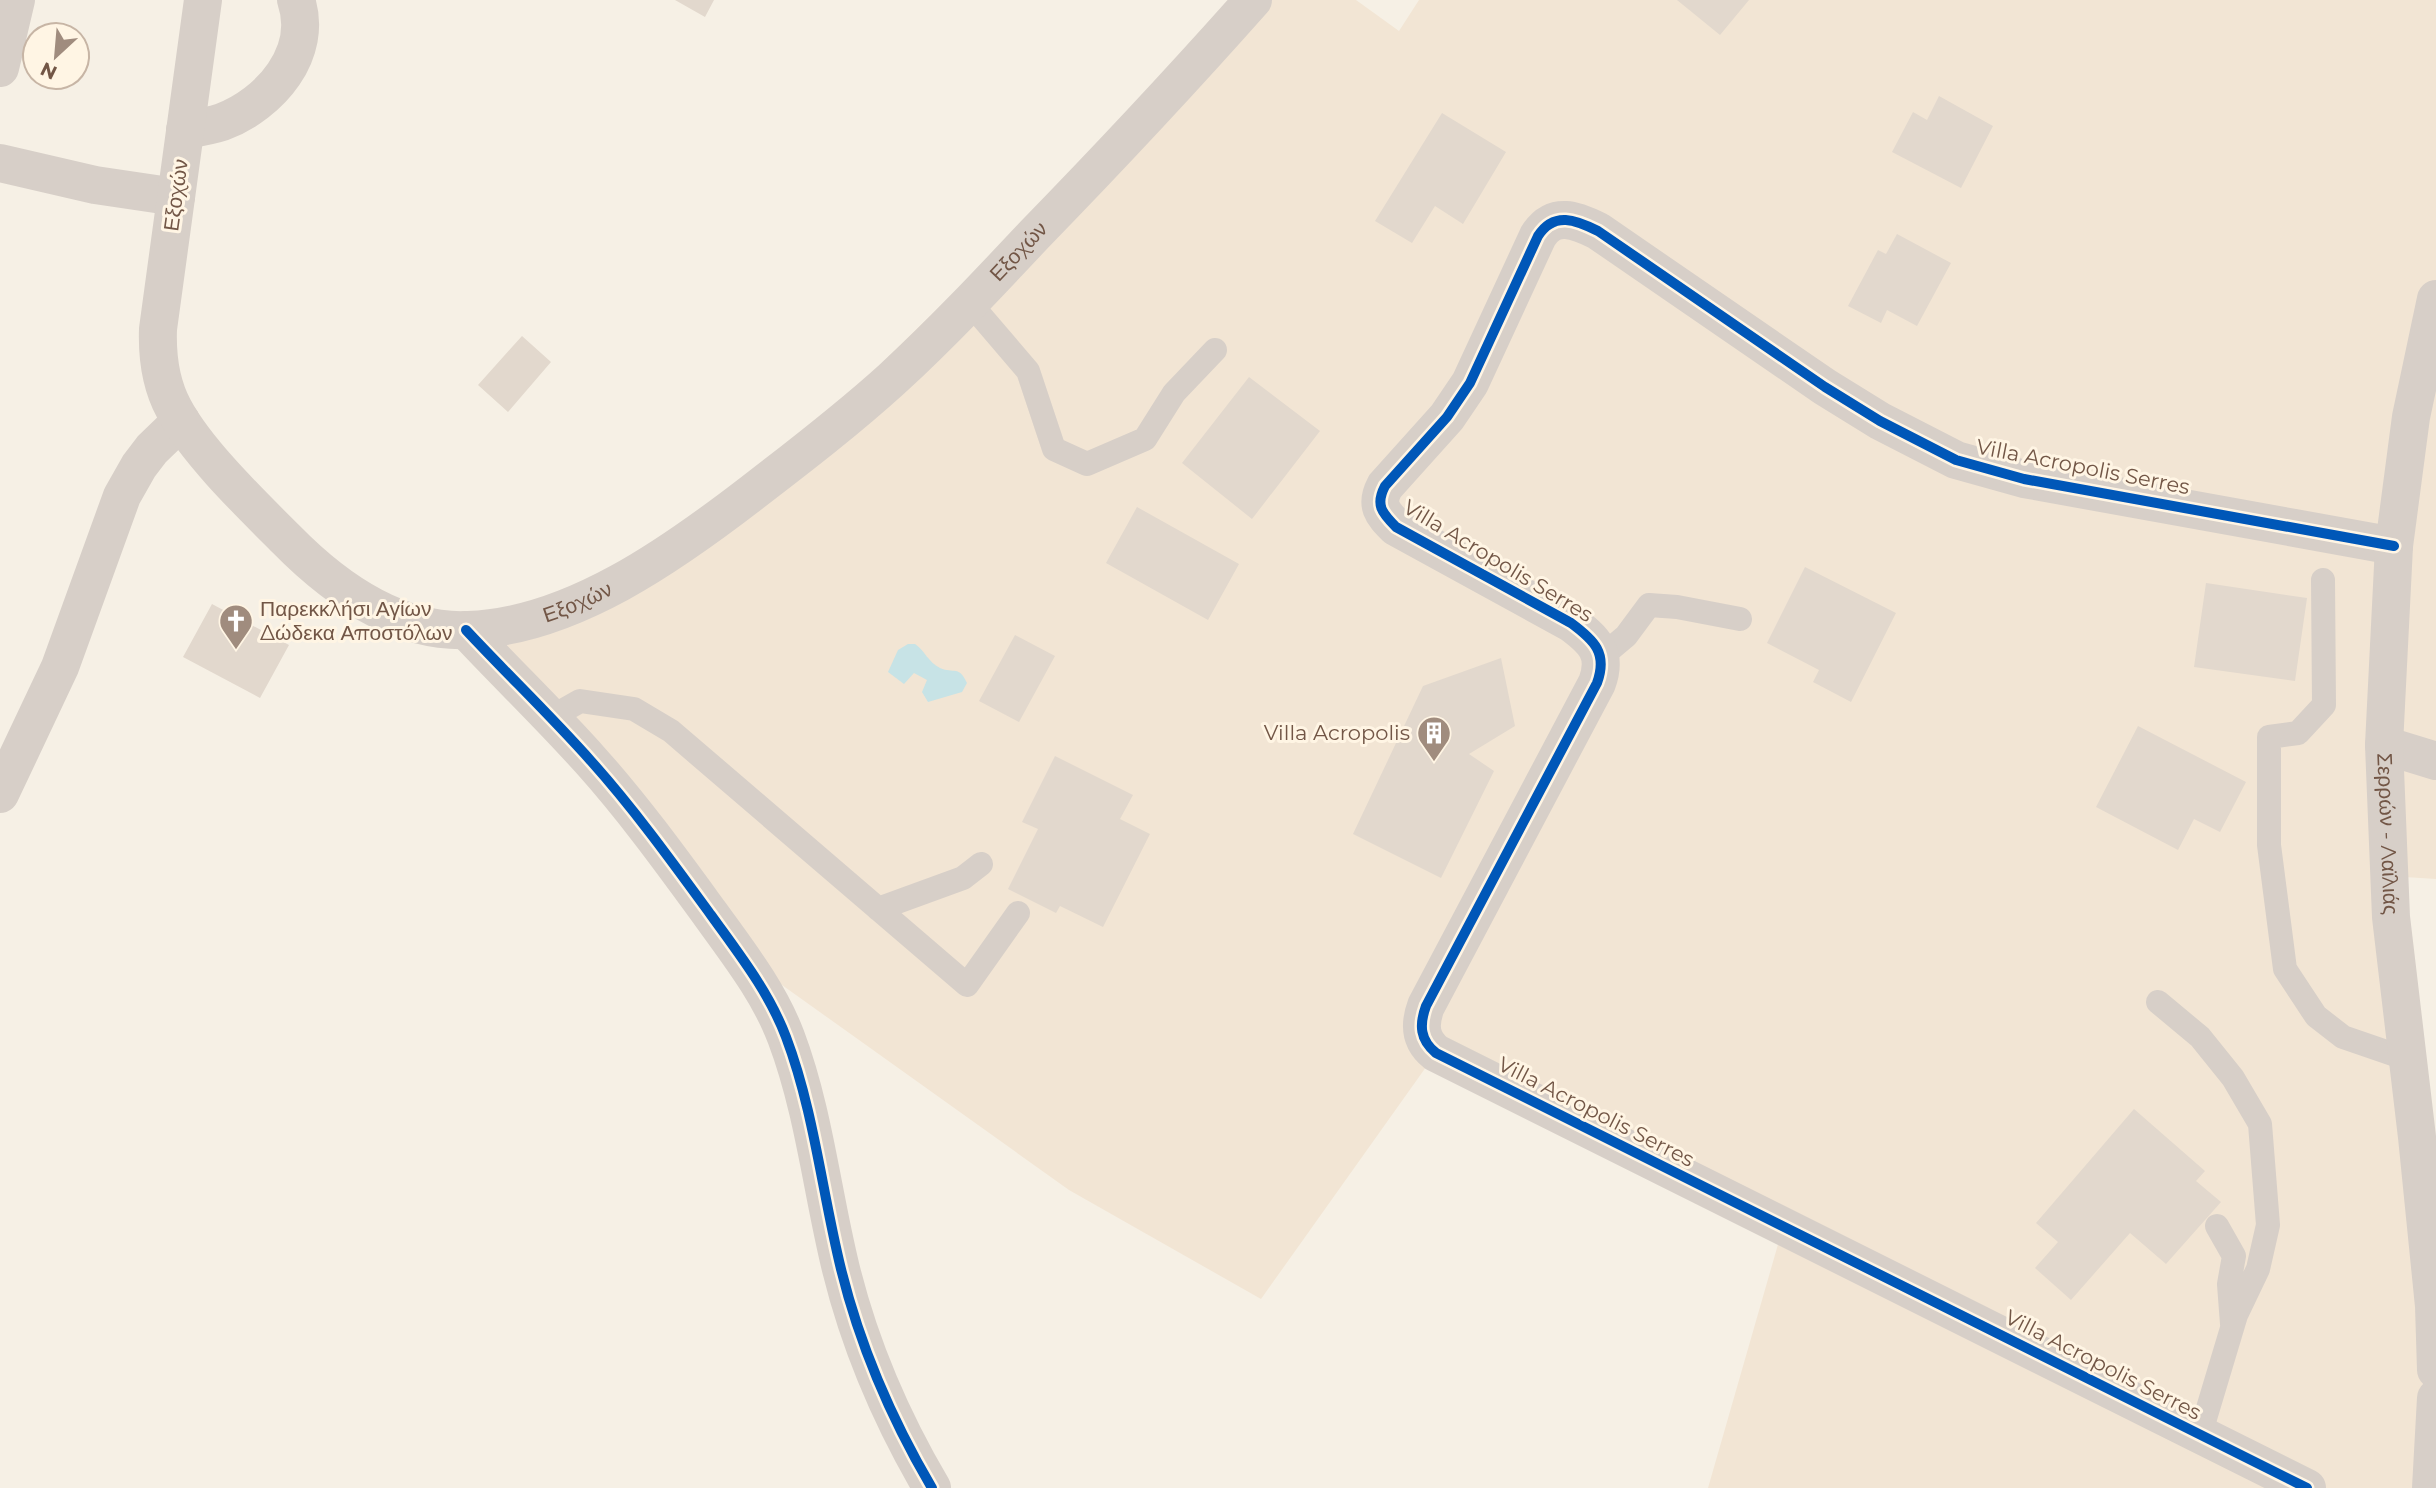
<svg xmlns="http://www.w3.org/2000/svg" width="2436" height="1488" viewBox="0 0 2436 1488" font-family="Montserrat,sans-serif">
  <rect width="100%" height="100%" fill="#f6f0e5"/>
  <path fill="#f2e5d4" d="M 1253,0 L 1356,0 L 1399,31 L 1419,0 L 2436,0 L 2436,879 L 2389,876 L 2400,997 L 2431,1488 L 1708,1488 L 1783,1227 L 1436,1053 L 1261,1299 L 1069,1190 L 740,955 L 466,630 L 516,624 L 741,501 Z"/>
  <path fill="#c7e3e6" d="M 908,644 L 915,644 C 925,651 928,662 940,668 C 954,674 959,665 967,683 L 962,692 L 928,702 L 922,692 L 927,680 L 914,673 L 904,684 L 888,672 L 898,650 Z"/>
  <path fill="#e2d8cd" d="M 675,0 L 714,0 L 705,17 Z
    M 1677,0 L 1749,0 L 1720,35 Z
    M 1939,96 L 1993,126 L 1961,188 L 1892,152 L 1913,112 L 1927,120 Z
    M 1442,113 L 1506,152 L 1463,224 L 1435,206 L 1412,243 L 1375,221 Z
    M 1897,234 L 1951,263 L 1917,326 L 1887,310 L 1881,323 L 1848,306 L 1878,250 L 1886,254 Z
    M 522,336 L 551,362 L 508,412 L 478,385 Z
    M 1249,377 L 1320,431 L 1252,519 L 1182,463 Z
    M 1137,507 L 1239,564 L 1208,620 L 1106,563 Z
    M 1805,567 L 1896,613 L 1851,702 L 1813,682 L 1819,670 L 1767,643 Z
    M 2206,583 L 2307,598 L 2295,681 L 2194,667 Z
    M 212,604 L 289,645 L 260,698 L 183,657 Z
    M 1015,635 L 1055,656 L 1019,722 L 979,701 Z
    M 1501,658 L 1515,726 L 1469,754 L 1494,771 L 1441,878 L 1353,834 L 1423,686 Z
    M 2138,726 L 2246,782 L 2220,832 L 2194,819 L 2178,850 L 2096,807 Z
    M 1055,756 L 1133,795 L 1120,819 L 1150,834 L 1103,927 L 1060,906 L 1056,913 L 1008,889 L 1038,829 L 1022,822 Z
    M 2134,1109 L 2205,1171 L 2196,1181 L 2221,1202 L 2166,1264 L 2130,1233 L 2071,1300 L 2035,1268 L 2058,1242 L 2036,1223 Z"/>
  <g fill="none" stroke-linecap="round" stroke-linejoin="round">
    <path stroke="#d7cfc8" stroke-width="24" d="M 969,302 L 1028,371 L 1054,449 L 1087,464 L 1145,439 L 1174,393 L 1215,350
      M 2323,580 L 2324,705 L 2298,733 L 2269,737 L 2269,845 L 2285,969 L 2316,1016 L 2343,1037 L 2407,1059
      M 1601,657 L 1626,636 L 1649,605 L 1677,607 L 1740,619
      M 550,718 L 580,701 L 634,709 L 671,731 L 967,985 L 1018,913
      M 878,909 L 963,878 L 981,864
      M 2158,1002 L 2200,1037 L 2233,1078 L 2260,1124 L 2268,1225 L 2258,1269 L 2236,1315 L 2200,1435
      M 2217,1226 L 2234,1256 L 2229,1284 L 2232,1324"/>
    <path stroke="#d7cfc8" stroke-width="38" d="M 0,68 L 16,0
      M 185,130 C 197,128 210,126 222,122 C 270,104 314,53 296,0
      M 0,163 L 95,185 L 176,197
      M 466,630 C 507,674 551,716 591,761 C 634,809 673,863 711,915 C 739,954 769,992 786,1037 C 814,1111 822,1192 841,1269 C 860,1346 892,1420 932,1488
      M 2384,745 L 2436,761
      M 0,794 L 60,667 L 122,496 L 139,466 L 152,449 L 181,421
      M 2307,1488 L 1436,1053 C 1420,1040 1419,1025 1426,1006 L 1597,683 C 1608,653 1594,640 1571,623 L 1396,527 C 1382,513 1375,505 1385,486 L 1447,417 L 1470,383 L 1538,236 C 1554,211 1576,220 1598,231 L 1825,387 L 1880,421 L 1956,460 L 2024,479 L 2394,546"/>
    <g stroke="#d7cfc8" stroke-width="38">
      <path id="s1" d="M 203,0 L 158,329 C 157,357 161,385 174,409 C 197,452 251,504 286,539 C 334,588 396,633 468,630 C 571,627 674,553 753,492 C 800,456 848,419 892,379 C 942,333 988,284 1034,235 C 1109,158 1182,80 1253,0"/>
      <path id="s2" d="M 2436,299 L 2411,417 L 2394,546 L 2384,745 L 2391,917 L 2417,1137 L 2434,1306 L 2436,1370"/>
      <path d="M 2431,1488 L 2436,1398"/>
    </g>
    <g stroke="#fff5e4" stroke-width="15">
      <path id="cycleway" d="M 466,630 C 507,674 551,716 591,761 C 634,809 673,863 711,915 C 739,954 769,992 786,1037 C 814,1111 822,1192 841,1269 C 860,1346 892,1420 932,1488
        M 2307,1488 L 1436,1053 C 1420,1040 1419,1025 1426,1006 L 1597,683 C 1608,653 1594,640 1571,623 L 1396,527 C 1382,513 1375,505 1385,486 L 1447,417 L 1470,383 L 1538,236 C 1554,211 1576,220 1598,231 L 1825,387 L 1880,421 L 1956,460 L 2024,479 L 2394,546"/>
    </g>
    <use href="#cycleway" stroke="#0057b8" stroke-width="10"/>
  </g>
  <defs>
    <g id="church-pin" transform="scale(1.75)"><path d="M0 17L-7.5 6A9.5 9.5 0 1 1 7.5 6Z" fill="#a08c7e" stroke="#fff5e4"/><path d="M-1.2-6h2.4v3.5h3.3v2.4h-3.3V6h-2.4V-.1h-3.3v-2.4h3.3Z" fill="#fff"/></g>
    <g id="building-pin" transform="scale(1.75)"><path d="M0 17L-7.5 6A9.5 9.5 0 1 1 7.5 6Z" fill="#a08c7e" stroke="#fff5e4"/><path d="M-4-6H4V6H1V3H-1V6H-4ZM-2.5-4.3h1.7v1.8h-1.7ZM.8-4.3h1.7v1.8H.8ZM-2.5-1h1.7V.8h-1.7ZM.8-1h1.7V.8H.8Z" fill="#fff"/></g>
  </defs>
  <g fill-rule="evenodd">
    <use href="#church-pin" x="236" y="621"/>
    <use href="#building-pin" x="1434" y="733"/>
  </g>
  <g text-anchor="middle" stroke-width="6" stroke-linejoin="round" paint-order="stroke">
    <g font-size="21" fill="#725646" stroke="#fff5e4">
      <text transform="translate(176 195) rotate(-82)" y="7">Εξοχών</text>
      <text dy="7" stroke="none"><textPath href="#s1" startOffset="1477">Εξοχών</textPath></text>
      <text transform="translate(2083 467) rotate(11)" y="7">Villa Acropolis Serres</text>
      <text transform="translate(1498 561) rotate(31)" y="7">Villa Acropolis Serres</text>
      <text dy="7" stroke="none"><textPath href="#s1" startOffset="910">Εξοχών</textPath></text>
      <text dy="7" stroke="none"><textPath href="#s2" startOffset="539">Σερρών - Λαϊλιάς</textPath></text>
      <text transform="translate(1596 1112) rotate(27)" y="7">Villa Acropolis Serres</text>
      <text transform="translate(2103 1365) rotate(27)" y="7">Villa Acropolis Serres</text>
    </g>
    <g font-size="21" fill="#725646" stroke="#fff5e4" text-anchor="start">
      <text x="260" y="616">Παρεκκλήσι Αγίων<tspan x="260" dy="24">Δώδεκα Αποστόλων</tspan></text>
      <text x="1410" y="740" text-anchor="end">Villa Acropolis</text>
    </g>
  </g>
  <g transform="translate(56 56) rotate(206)"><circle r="33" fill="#fff5e4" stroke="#c7b5a5" stroke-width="2"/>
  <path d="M0-5L12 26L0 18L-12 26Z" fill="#a08c7e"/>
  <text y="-10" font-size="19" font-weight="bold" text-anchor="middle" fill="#725646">N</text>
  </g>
</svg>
